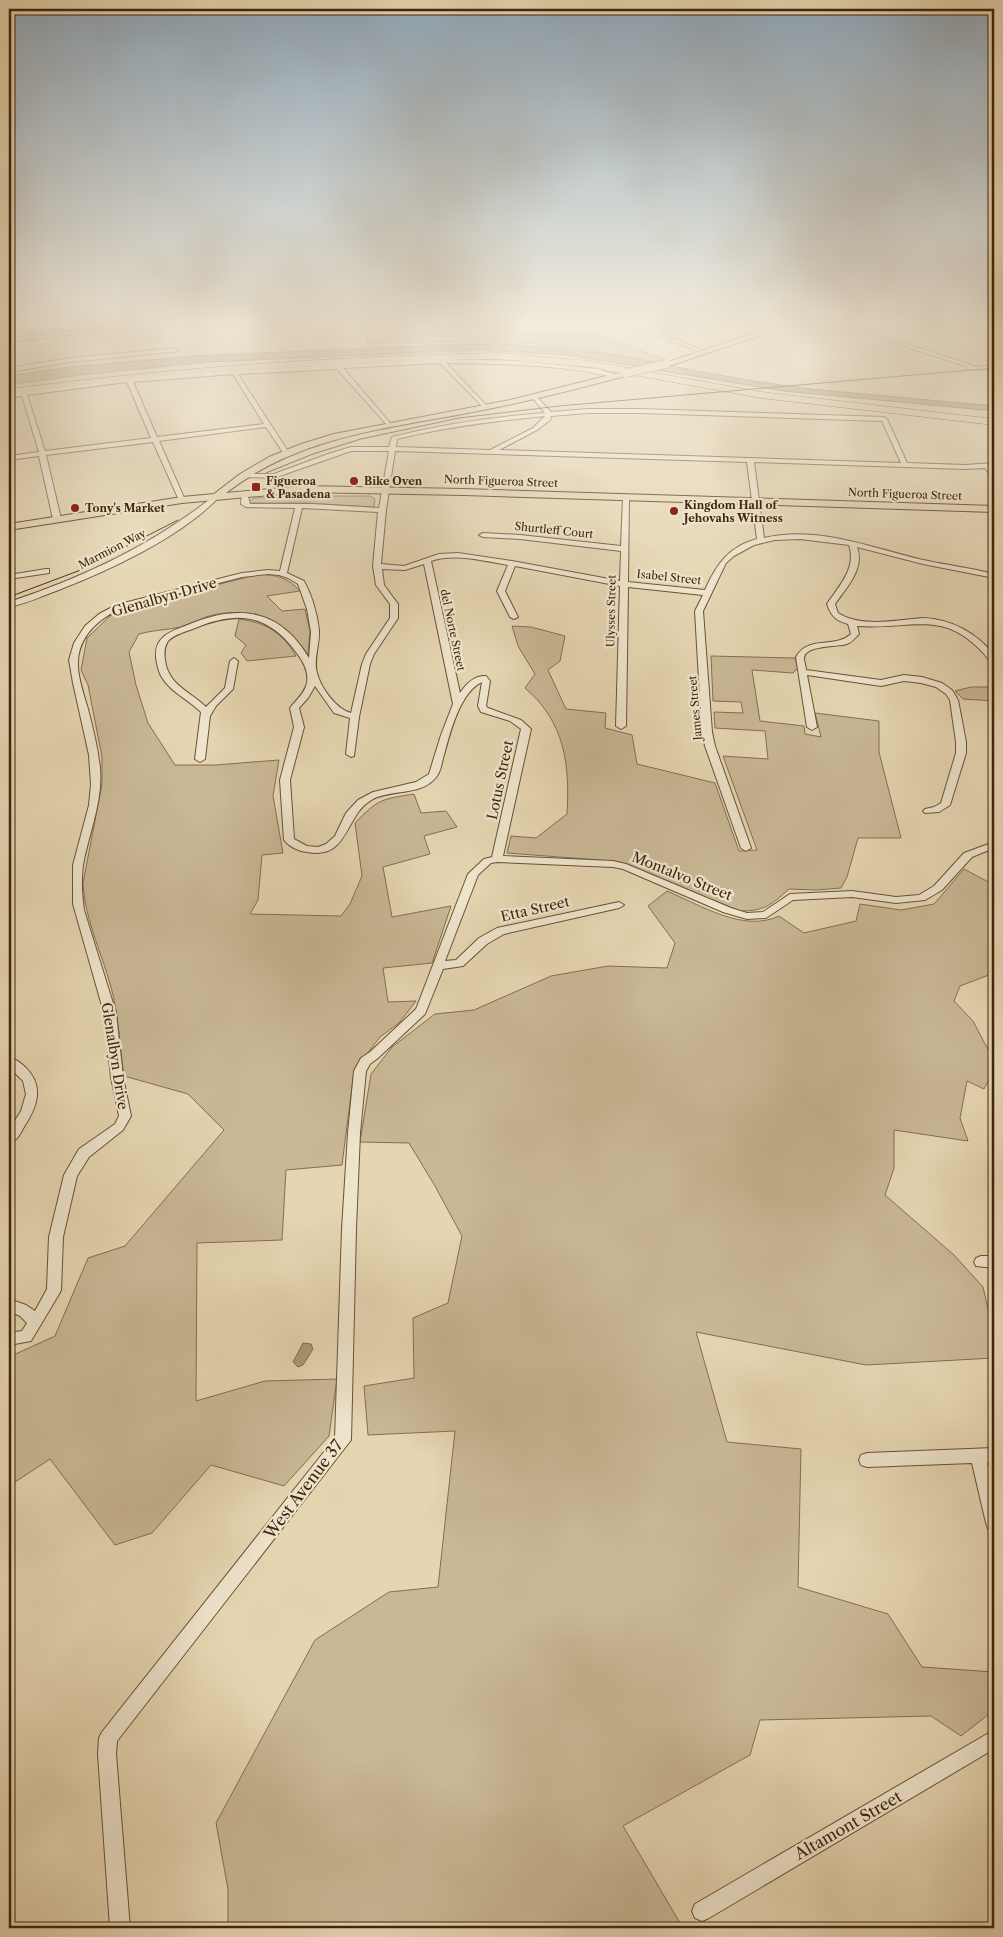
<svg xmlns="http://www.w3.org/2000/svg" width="1003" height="1937" viewBox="0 0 1003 1937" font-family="'Libre Caslon Text',serif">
  <rect width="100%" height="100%" fill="#e5d5b1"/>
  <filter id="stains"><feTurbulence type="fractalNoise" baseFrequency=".004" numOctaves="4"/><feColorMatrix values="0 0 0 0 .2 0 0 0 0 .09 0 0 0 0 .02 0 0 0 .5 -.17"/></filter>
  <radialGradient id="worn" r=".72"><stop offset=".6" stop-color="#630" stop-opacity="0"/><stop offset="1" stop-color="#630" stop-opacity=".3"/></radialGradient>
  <path fill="#c9b795" stroke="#846e50" d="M 450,333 L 484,336 L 537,333 L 595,334 L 666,360 L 655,362 C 608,353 561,345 514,342 C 465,340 417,342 368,344 L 367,334 Z
    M 317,496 L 370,496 L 375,499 L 374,507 L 372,507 L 306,503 L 250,503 L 250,501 L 254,498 Z
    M 260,574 C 276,575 289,578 300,591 L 267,596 L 282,611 L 305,609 L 310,631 L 308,655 C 286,621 249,605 209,616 C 200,619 190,624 181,627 C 167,630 153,630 139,634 L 129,652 L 136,685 L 148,723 L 175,765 L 215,765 L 279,760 L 273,796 L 283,853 L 262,855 L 258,900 L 250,914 L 341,916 L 350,904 L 362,876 L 355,823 C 378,799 382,799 414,794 L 421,813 L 446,811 L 457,827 L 424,836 L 430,854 L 383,867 L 392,917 L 451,906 L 432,963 L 383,968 L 388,1002 L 416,1001 L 399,1023 L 380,1037 L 354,1071 L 342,1165 L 286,1170 L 282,1240 L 197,1243 L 196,1401 L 265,1381 L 337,1379 L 329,1436 L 284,1486 L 211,1465 L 152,1533 L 115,1545 L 50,1459 L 9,1486 L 9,1357 L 55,1336 L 88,1258 L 125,1246 L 224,1130 L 188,1094 L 124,1076 C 120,1049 119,1021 113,995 C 104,957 85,922 83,883 L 102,784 L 102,757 L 88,685 L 81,670 L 87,638 L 111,615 L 184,593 Z
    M 239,619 C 267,623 282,632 296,656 L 247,661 L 241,653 L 246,645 L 235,636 Z
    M 512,626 L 531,627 L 565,636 L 560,661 L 548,670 L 566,709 L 606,713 L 605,728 L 632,735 L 637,764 L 715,783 L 739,851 L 757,850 L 723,756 L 768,759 L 765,731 L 715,728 L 714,712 L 743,713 L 741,702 L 713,701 L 711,656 L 795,658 L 798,668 L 793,673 L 752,670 L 760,721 L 804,726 L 805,734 L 821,737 L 815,713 L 879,721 L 879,752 L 901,838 L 858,838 L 847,877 L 841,888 L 816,890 L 789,889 C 771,905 765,911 740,911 L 625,865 L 599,860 L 507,853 L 511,836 L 536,838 L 567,814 C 570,765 565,722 525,688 L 535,674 L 518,646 Z
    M 971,687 L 994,687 L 994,701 L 963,699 L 955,691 Z
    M 964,869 L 994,885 L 994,973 L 960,986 L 954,1001 L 973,1021 L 994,1061 L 994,1070 L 984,1089 L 967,1081 L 960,1118 L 968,1141 L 894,1130 L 894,1168 L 885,1195 L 954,1255 L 983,1287 L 994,1334 L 994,1358 L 866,1365 L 696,1332 L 727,1442 L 801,1449 L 798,1587 L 888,1614 L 922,1667 L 994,1672 L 994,1710 L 961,1736 L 931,1716 L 760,1720 L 750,1755 L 623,1826 L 683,1928 L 228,1928 L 228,1889 L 216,1823 L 315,1640 L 389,1592 L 438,1587 L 455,1431 L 368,1435 L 364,1386 L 414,1378 L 413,1318 L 448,1303 L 462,1236 L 435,1186 L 409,1143 L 360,1142 L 371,1074 L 392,1047 L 435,1014 L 474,1010 L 551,976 L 608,966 L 667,968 L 675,943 L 648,906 L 667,891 C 700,905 744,933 779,916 L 804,933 L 856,921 L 860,904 L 901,910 L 934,904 Z"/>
  <path fill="#ad9979" stroke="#816a4d" d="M 503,344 L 565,349 L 605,354 L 747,380 L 810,389 L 994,406 L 994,411 L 784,391 L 568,355 L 478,350 L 208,362 L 81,375 L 9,385 L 9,376 L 69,367 L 193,356 L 441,345 Z
    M 303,1343 L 311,1344 L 313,1349 L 303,1365 L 298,1367 L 293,1362 Z"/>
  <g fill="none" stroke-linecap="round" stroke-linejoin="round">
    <g stroke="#695035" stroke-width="2">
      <path id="minor" d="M 126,325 L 146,325 L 9,342 L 9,338 Z
        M 628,325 L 636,325 L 708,352 L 703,353 Z
        M 840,325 L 849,325 L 977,367 L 994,365 L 994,369 L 967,370 L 968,367 Z
        M 939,325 L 948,325 L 994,339 L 994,343 Z
        M 177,348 L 179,351 L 71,362 L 9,372 L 9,368 L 71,358 Z
        M 441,359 L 521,361 L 598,369 L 620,376 L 617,378 C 562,364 503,364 446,363 L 487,406 L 487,408 L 485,409 L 440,363 L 343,368 L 390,423 L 390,425 L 388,426 L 337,369 L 238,374 L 289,453 L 288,454 L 284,454 L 266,427 L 159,441 L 185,500 L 182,502 L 179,500 L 153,442 L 46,455 L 61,519 L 57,521 L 53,519 L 39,456 L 9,460 L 9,456 L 39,452 L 22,396 L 9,398 L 9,394 L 154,375 ZM 233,374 L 264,424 L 157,437 L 133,382 ZM 127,382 L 151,438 L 45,451 L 27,395 Z
        M 534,394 L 551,412 L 588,409 L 640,409 L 884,417 L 887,419 L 907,463 L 965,465 L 994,463 L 994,467 L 991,467 L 994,472 L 994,479 L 992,478 L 985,468 L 965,469 L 754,462 L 764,538 C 817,525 872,548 923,560 C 946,565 971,568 994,574 L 994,578 L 923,564 L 857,547 C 865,569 846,588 835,604 L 838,613 C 861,628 897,620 923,618 C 951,619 977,633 994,655 L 994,662 L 991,662 C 946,606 916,630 857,626 L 859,634 C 855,638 852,642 847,644 C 837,647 805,645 804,658 C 804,662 806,666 806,670 L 881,680 L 904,675 L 922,677 L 942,683 L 952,690 L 958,700 L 966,742 L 966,753 L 950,805 L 939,812 L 925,813 L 923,811 L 925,809 L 934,807 L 941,803 L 956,753 L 956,742 L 950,700 L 946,694 L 936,687 L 921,683 L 904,681 L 881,686 L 807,675 L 817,727 L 812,730 L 807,727 L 796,657 C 808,635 835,649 851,634 L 848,624 C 836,621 831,616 827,604 C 839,586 857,568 849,545 L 800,539 L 775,540 L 754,545 L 734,556 L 726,563 L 703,611 L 712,732 L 715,746 L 751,848 L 746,851 L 741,848 L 705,746 L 702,732 L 695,611 L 703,595 L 628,587 L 626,726 L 621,729 L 616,726 L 620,586 L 515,566 L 505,591 L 518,617 L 514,619 L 510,617 L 497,591 L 508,565 C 483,561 455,553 431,561 L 460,693 C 466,684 474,675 486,676 L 490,681 L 486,706 L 488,708 L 521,720 L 531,729 L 503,856 L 613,861 L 626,864 L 731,908 L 747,913 L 763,912 L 790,894 L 852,891 L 896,897 L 919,895 L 934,886 L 964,853 L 994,842 L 994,848 L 972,857 L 942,890 L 925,900 L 896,903 L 852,897 L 793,900 L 766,918 L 747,919 L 723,912 L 623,869 L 613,867 L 497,862 L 491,863 L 478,875 L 445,961 L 456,960 L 479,938 L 497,928 L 619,902 L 624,905 L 619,908 L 504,934 L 487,944 L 463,966 L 443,969 L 425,1014 L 378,1058 L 370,1064 L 366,1071 L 360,1133 L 356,1229 L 351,1440 L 117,1741 L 116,1754 L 130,1928 L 110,1928 L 98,1754 L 99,1738 L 102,1732 L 335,1438 L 342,1229 L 348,1133 L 354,1071 L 361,1058 L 370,1052 L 416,1009 L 468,874 L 484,859 L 492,857 L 521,729 L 510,721 L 481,712 L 478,706 L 482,682 C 460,692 450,733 444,755 C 442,761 441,771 437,776 C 423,796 392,789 373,799 C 344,814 350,860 307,852 C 298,851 290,847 284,840 L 280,780 L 294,727 L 290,708 C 296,700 305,693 307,683 C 309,671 303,661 296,652 C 267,613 237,611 195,628 C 185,632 175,634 168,641 C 164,648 164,653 165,660 C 168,685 191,692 206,707 L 225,688 L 230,661 L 234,658 L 238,661 L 233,689 L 216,706 L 210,716 L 205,759 L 200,762 L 195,759 L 201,712 C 188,699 170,692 161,676 C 158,670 157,664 156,658 C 154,635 173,631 190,624 C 240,604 280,609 309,658 L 311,632 L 307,609 L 298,584 L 288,578 L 279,575 L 268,574 L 242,577 L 122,608 C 102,617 84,631 79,653 C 75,671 83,691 88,709 C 93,728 98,748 100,768 C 103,802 89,832 83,865 C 81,880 82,895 84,910 L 116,1013 L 123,1077 L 131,1116 L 123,1130 L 89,1157 L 77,1176 L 63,1237 L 61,1290 L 59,1294 L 31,1341 L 9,1345 L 9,1333 L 22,1331 L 27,1323 L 20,1316 L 9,1311 L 9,1299 L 26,1305 L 35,1311 L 47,1289 L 49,1237 L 64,1175 L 79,1149 L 115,1124 L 119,1116 L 111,1077 L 104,1013 L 73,904 L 73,865 L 89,805 L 91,784 L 89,755 L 73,683 L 69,660 L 74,643 L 85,626 L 99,614 L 116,605 L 242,573 L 268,570 L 280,571 L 295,508 L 246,507 L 241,504 L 242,492 L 247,493 L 250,504 L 312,504 L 379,508 L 389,451 L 351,451 L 274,478 L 243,477 L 241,476 L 241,474 L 274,474 L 328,454 L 351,447 L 389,447 L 392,437 C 442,424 493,417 545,413 L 531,396 ZM 588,413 L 640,413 L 882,421 L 901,463 L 499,450 L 537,430 L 550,420 L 551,416 ZM 545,416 L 533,428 L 490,450 L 396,447 L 397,439 C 446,427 495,421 545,416 ZM 395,451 L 747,462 L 757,539 C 729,546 716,565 705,590 L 628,582 L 629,498 L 626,496 L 623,498 L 621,546 L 520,535 L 483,533 L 479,535 L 483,537 L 520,539 L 621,551 L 620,581 L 512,561 L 458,553 L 439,554 L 404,566 L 381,564 L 386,510 ZM 302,508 L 378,512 L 373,566 L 376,585 L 390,604 L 390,618 L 366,654 L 362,664 L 351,713 C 336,709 321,688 317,673 C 313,660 320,644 319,630 C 317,613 312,596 304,581 L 287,573 ZM 424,564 L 453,704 L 441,735 L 429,774 L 416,782 L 373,792 L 358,800 L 346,813 L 335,836 L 326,844 L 318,847 L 307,846 L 294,839 L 290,780 L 304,727 L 299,708 L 308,698 L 315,686 L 334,713 L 350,718 L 346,754 L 351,757 L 354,756 L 359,717 L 370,664 L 374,654 L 398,618 L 398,604 L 384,585 L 382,569 L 405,570 Z
        M 215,495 L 220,496 C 182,537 108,571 56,591 C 40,597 25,604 9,607 L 9,602 C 84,577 153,545 215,495 Z
        M 46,569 L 49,569 L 49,573 L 9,579 L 9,575 Z
        M 9,610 L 13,612 L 13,618 L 9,620 Z
        M 9,1057 C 15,1059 21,1063 25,1067 C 45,1086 37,1107 24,1127 C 20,1134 17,1141 9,1144 L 9,1130 L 21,1111 L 26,1094 L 23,1081 L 9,1067 Z
        M 981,1256 L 994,1256 L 994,1268 L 976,1266 L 974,1262 L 976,1258 Z
        M 994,1448 L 994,1462 L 987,1463 L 994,1491 L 994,1531 L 988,1529 L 986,1523 L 972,1463 L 867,1467 L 861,1465 L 859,1460 L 861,1455 L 867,1453 Z
        M 994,1730 L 994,1749 L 709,1918 L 702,1921 L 695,1918 L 692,1911 L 695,1904 Z"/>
    </g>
    <g stroke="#40240c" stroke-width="2">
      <path id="major" d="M 780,325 L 792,325 L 669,366 L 662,364 Z
        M 626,371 L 629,371 L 629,375 C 577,389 526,402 473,412 C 385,429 299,436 226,493 L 302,486 L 464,489 L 994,506 L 994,512 L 464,495 L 302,492 L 182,503 L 9,530 L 9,524 L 182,497 L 214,494 L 240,474 L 269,457 L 301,444 L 334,434 L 510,400 Z"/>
    </g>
    <g stroke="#40240c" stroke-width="1">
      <path id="highway" d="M 499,353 L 589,361 L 761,392 L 994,419 L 994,425 L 761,398 L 589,367 L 499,359 L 430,360 L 206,372 L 114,381 L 9,395 L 9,389 C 172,368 335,356 499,353 Z"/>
    </g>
    <use href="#minor" fill="#eee4cc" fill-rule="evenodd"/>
    <use href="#major" fill="#e5d5b1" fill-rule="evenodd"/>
    <use href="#highway" fill="#e5d5b1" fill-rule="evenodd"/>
    <path stroke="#40240c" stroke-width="1" d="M 266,473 L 313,454 L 361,439 L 459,418 L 559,406 L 994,368
      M 9,597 L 78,571 L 178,520"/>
    <g stroke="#40240c" stroke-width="9" stroke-linecap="butt">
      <path id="major-bridge" d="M 626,373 L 666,364"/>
    </g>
    <use href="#major-bridge" stroke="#e5d5b1" stroke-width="8"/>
  </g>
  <linearGradient id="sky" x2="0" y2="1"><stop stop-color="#90a9bc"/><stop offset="0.54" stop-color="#f3ecdc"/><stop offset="1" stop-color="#f3ecdc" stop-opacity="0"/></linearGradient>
  <rect width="1003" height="597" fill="url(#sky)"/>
  <g fill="#8f2418" stroke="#eee4cc" stroke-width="2">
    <circle cx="354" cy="481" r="5"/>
    <rect x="251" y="482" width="10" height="10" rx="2.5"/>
    <circle cx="75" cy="508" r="5"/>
    <circle cx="674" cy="511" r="5"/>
  </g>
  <g text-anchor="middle" stroke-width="4.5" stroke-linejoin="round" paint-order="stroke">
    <g font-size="11" font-weight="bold" fill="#40240c" stroke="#eee4cc" text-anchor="start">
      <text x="266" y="485">Figueroa<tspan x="266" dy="13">&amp; Pasadena</tspan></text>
      <text x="364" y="485">Bike Oven</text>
      <text x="684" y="509">Kingdom Hall of<tspan x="684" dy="13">Jehovahs Witness</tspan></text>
      <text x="85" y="512">Tony's Market</text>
    </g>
    <g font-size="11" fill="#40240c" stroke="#eee4cc">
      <text transform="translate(501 481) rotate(2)" y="4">North Figueroa Street</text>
      <text transform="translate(905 494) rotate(2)" y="4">North Figueroa Street</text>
      <text transform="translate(554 530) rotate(6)" y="4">Shurtleff Court</text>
      <text transform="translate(112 549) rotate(-27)" y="4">Marmion Way</text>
      <text transform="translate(669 577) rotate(6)" y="4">Isabel Street</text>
      <text transform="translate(611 611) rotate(-89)" y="4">Ulysses Street</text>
      <text transform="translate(453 630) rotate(78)" y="4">del Norte Street</text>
      <text transform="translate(695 708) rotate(-95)" y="4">James Street</text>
    </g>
    <g font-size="14" fill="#40240c" stroke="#eee4cc">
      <text transform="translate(164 597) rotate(-16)" y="5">Glenalbyn Drive</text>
      <text transform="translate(500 780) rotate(-78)" y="5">Lotus Street</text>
      <text transform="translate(682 876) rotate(22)" y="5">Montalvo Street</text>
      <text transform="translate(535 909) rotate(-13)" y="5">Etta Street</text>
      <text transform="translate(115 1056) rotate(81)" y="5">Glenalbyn Drive</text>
    </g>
    <g font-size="16" fill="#40240c" stroke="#eee4cc">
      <text transform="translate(303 1489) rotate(-53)" y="6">West Avenue 37</text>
      <text transform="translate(848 1825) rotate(-30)" y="6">Altamont Street</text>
    </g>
  </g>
  <rect width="1003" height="1937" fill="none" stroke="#e5d5b1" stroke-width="30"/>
  <rect x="10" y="10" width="983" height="1917" fill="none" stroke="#40240c" stroke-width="2.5"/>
  <rect x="15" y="15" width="973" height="1907" fill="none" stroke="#40240c"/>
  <rect width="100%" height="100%" filter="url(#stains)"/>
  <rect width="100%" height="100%" fill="url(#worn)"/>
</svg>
